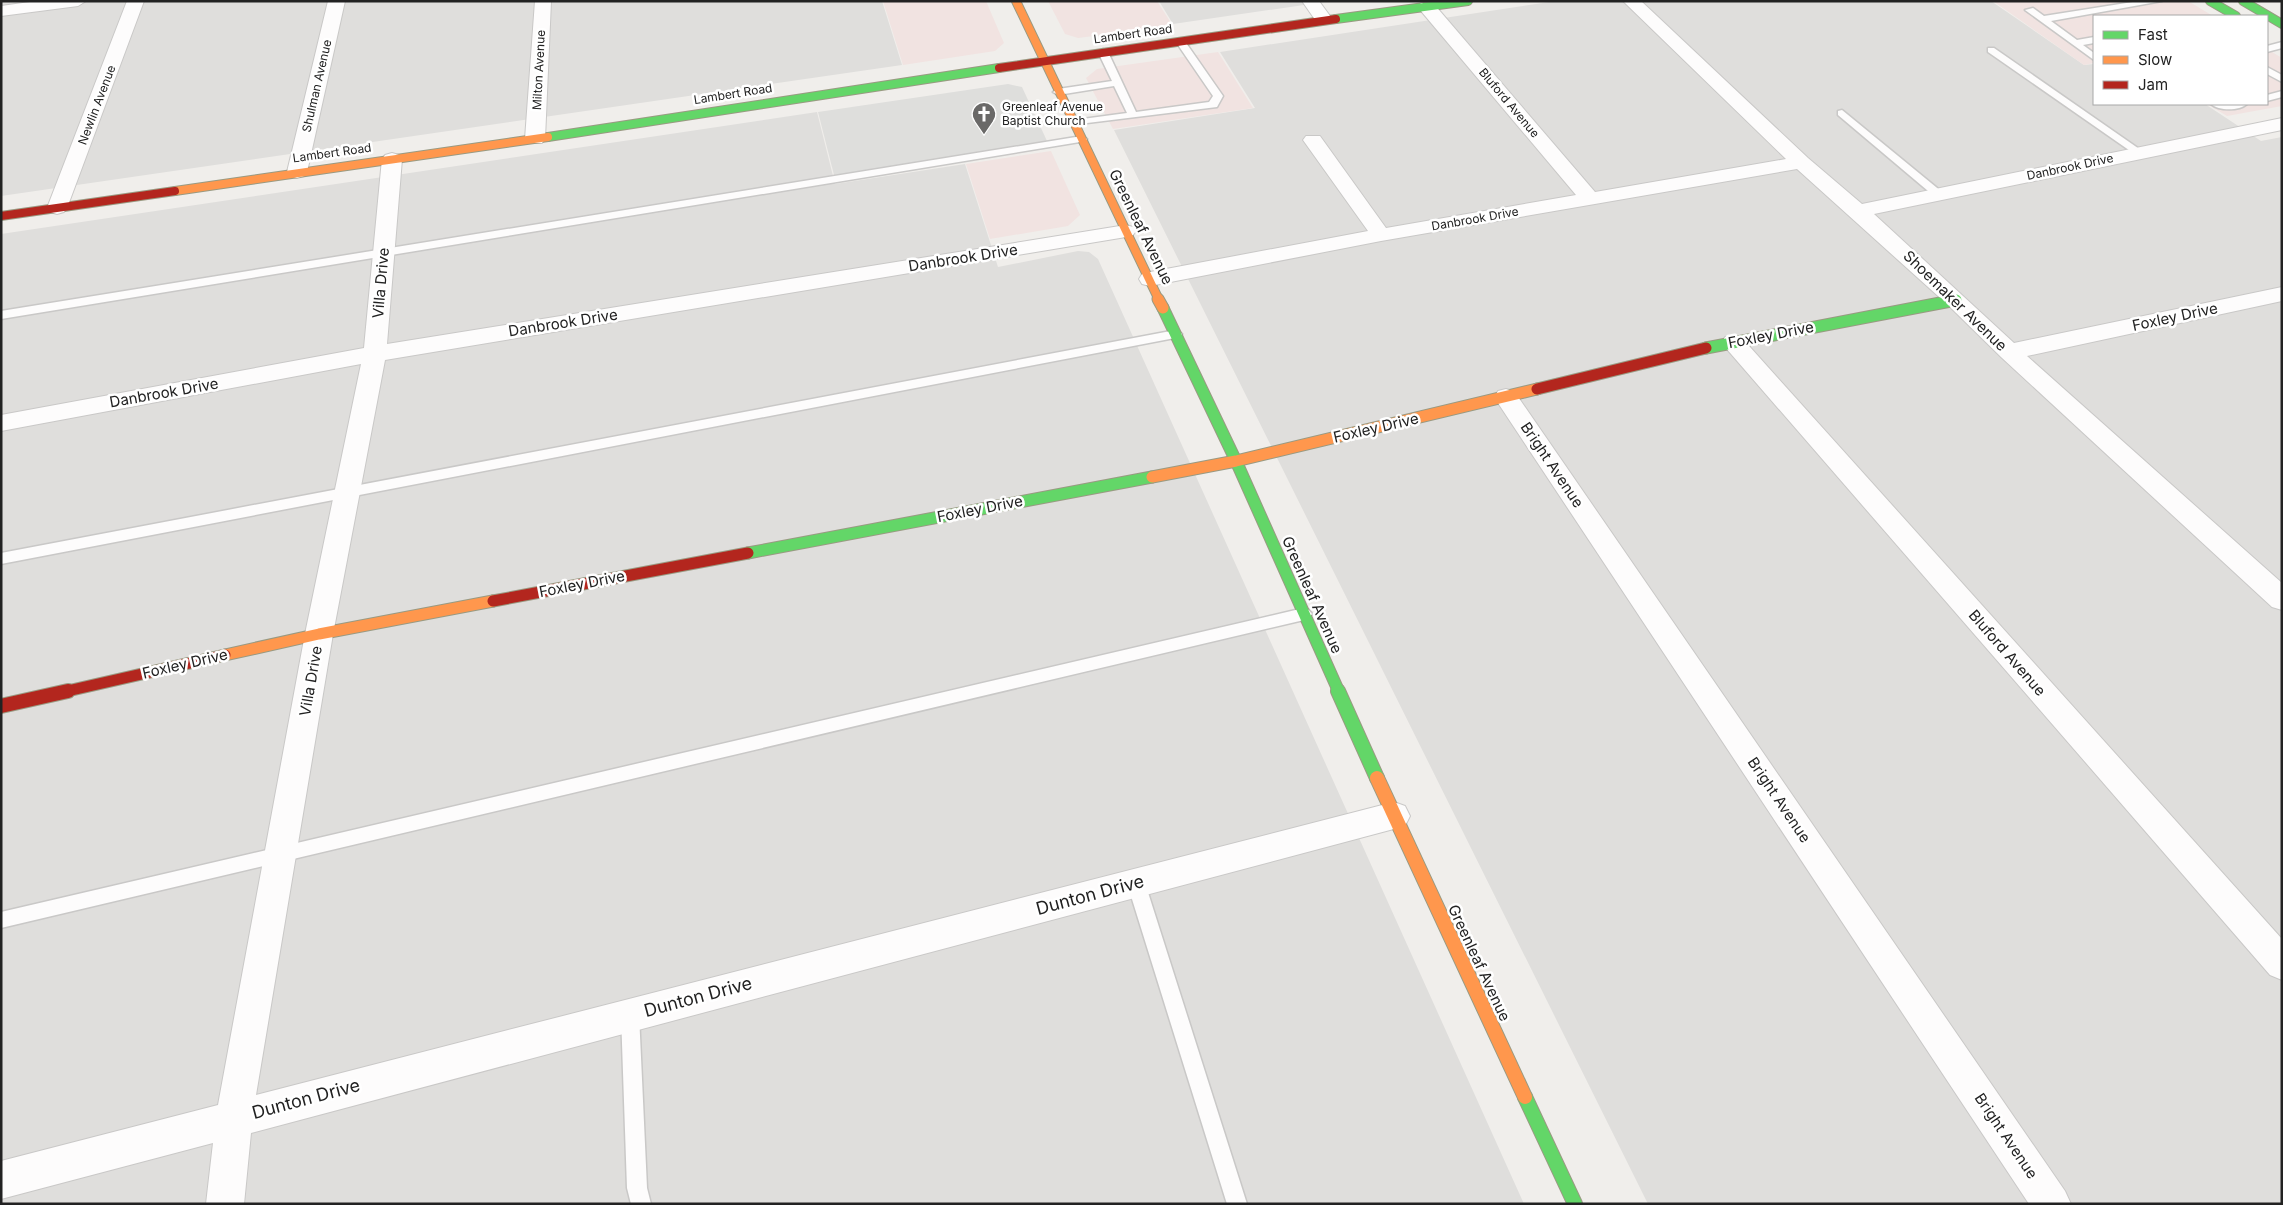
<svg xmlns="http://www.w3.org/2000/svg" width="2283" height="1205" viewBox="0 0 2283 1205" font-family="Inter,sans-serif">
  <rect width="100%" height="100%" fill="#f0eeeb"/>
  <path fill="#dfdedc" d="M 1,1 L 882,1 L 902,65 L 1,196 Z
    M 1159,1 L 1331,1 L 1173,24 Z
    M 1556,1 L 1991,1 L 2084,65 L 2094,64 L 2094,104 L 2205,104 L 2261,141 L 2282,137 L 2282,1204 L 1648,1204 L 1114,130 L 1255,108 L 1220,52 Z
    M 817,112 L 835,184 L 965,164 L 998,267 L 1078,251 L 1089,252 L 1098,259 L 1524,1204 L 1,1204 L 1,234 Z"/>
  <path fill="#f1e3e1" d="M 883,1 L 986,1 L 1004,43 L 995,51 L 903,65 Z
    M 1048,1 L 1157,1 L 1173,26 L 1078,38 L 1065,34 Z
    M 1993,1 L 2188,1 L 2213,16 L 2094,16 L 2094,63 L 2084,65 Z
    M 2267,49 L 2282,58 L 2282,106 L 2227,116 L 2207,104 L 2267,104 Z
    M 1218,52 L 1253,108 L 1113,129 L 1086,78 L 1097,69 Z
    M 1051,151 L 1080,215 L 1068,226 L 990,239 L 966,164 Z"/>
  <path fill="#dededc" d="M 1008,84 L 1022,87 L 1047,141 L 834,175 L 818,112 Z"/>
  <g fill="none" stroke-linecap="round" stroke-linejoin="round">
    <g stroke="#c9c8c7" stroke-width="3">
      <path id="lane" d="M 2139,1 L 2162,1 L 2051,21 L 2077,40 L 2094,37 L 2094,43 L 2083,45 L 2094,53 L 2094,60 L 2025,10 L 2033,8 L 2044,16 Z
        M 1181,39 L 1184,40 L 1223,96 L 1217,107 L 1071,125 L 1070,123 L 1075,120 L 1127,113 L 1114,86 L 1058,95 L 1053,92 L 1058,89 L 1112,81 L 1098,52 L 1103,49 L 1108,52 L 1136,112 L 1209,102 L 1213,96 L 1176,42 Z
        M 2282,42 L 2282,48 L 2267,52 L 2267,46 Z
        M 1988,48 L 1994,48 L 2145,153 L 2140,156 L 2136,155 L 1988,52 Z
        M 2267,67 L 2282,75 L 2282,82 L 2267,74 Z
        M 2282,91 L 2282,97 L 2267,101 L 2267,95 Z
        M 2211,104 L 2247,104 C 2239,111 2219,111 2211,104 Z
        M 1842,110 L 1942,192 L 1942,196 L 1934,196 L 1838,115 L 1838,111 Z
        M 1082,136 L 1087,139 L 1086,141 L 1,319 L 1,311 Z
        M 1176,330 L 1182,334 L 1180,337 L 1,564 L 1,553 Z
        M 1304,608 L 1309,610 L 1312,614 L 1309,618 L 1304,620 L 1,928 L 1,912 Z
        M 1136,875 L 1142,877 L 1145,883 L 1247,1204 L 1227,1204 L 1127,883 L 1130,877 Z
        M 630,1005 L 637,1007 L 639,1014 L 647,1188 L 651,1204 L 631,1204 L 627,1188 L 621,1014 L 623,1007 Z"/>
    </g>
    <g stroke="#c9c8c7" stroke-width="2">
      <path id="street" d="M 37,1 L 86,1 L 78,6 L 1,16 L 1,6 Z
        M 127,1 L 144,1 L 67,208 L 64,212 L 57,214 L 50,212 L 47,208 Z
        M 328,1 L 345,1 L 307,172 L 304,176 L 297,178 L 290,176 L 287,172 Z
        M 535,1 L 551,1 L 545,139 L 542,143 L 528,143 L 525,139 Z
        M 1302,1 L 1319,1 L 1333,20 L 1330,24 L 1318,24 Z
        M 1623,1 L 1641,1 L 1808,158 L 1862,204 L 2282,118 L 2282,130 L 1874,214 L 2014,343 L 2282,287 L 2282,301 L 2027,356 L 2282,583 L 2282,610 L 2272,607 L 2001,357 L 1948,305 L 1797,169 L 1381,241 L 1150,286 L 1142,284 L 1139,279 L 1142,274 L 1150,272 L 1368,231 L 1303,140 L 1306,136 L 1320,136 L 1386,228 L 1576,195 L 1421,11 L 1418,7 L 1421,3 L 1433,3 L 1595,192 L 1786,159 Z
        M 392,153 L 399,155 L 402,159 L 387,344 L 1126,225 L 1133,227 L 1136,231 L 1133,235 L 1126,237 L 385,360 L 333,634 L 256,1095 L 1394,802 L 1405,806 L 1410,816 L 1405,826 L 251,1133 L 244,1204 L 206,1204 L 213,1143 L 1,1199 L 1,1161 L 218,1105 L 305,634 L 361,364 L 1,431 L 1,415 L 364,348 L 382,159 L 385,155 Z
        M 1733,335 L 1741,337 L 2282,939 L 2282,980 L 2270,975 L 1725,347 L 1722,342 L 1725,337 Z
        M 1506,389 L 1514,391 L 2065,1191 L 2071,1204 L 2029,1204 L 1498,403 L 1494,397 L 1498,391 Z"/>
    </g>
    <g stroke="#999a82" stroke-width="10">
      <path id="fast-far2" d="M 2210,1 L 2236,16
        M 2243,1 L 2282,24
        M 1336,19 L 1468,1
        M 548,137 L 999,68"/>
    </g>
    <g stroke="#999a82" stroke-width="13">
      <path id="fast-far1" d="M 1163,308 L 1236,461 L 1339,692
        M 1706,348 L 1956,300
        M 748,553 L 1152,477"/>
    </g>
    <g stroke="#999a82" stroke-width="16">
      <path id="fast" d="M 1338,691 L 1377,778
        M 1525,1097 L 1575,1204"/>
    </g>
    <g stroke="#999a82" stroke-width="10">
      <path id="slow-far2" d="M 1016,1 L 1159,300
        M 175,191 L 548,137"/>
    </g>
    <g stroke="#999a82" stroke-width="13">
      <path id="slow-far1" d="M 1158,299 L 1163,308
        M 1152,477 L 1236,461 L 1537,389
        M 225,655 L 319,634 L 493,601"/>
    </g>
    <g stroke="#999a82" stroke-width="16">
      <path id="slow" d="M 1377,778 L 1525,1097"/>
    </g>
    <g stroke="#999a82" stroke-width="10">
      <path id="jam-far2" d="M 999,68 L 1336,19
        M 1,216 L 175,191"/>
    </g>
    <g stroke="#999a82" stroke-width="13">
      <path id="jam-far1" d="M 1537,389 L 1706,348
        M 493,601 L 748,553
        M 63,692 L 225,655"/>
    </g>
    <g stroke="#999a82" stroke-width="16">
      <path id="jam" d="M 1,706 L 68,691"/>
    </g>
    <use href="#lane" fill="#fdfcfc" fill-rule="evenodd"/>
    <use href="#street" fill="#fdfcfc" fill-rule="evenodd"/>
    <use href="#fast-far2" stroke="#63d668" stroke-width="8"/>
    <use href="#fast-far1" stroke="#63d668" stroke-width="11"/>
    <use href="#fast" stroke="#63d668" stroke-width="14"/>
    <use href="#slow-far2" stroke="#ff974d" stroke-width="8"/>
    <use href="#slow-far1" stroke="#ff974d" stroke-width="11"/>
    <use href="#slow" stroke="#ff974d" stroke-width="14"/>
    <use href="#jam-far2" stroke="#b3261e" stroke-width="8"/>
    <use href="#jam-far1" stroke="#b3261e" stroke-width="11"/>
    <use href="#jam" stroke="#b3261e" stroke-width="14"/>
  </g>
  <defs>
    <g id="church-pin" transform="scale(1.25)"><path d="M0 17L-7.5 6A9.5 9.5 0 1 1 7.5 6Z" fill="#6a6968" stroke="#fff"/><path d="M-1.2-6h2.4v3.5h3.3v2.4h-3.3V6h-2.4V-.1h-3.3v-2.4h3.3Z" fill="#fff"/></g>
  </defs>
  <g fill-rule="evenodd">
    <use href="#church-pin" x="984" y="114"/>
  </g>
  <g text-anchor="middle" stroke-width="5" stroke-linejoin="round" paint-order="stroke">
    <g font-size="12" fill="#222" stroke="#fff">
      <text transform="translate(1133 34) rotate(-8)" y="4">Lambert Road</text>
      <text transform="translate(539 70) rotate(-87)" y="4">Milton Avenue</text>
      <text transform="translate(317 86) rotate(-77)" y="4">Shulman Avenue</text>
      <text transform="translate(733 94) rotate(-9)" y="4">Lambert Road</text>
      <text transform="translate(1509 103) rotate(50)" y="4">Bluford Avenue</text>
      <text transform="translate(97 105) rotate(-69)" y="4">Newlin Avenue</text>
      <text transform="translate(332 153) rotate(-8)" y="4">Lambert Road</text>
      <text transform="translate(2070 167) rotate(-12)" y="4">Danbrook Drive</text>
      <text transform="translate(1475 219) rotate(-10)" y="4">Danbrook Drive</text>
    </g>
    <g font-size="12" fill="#222" stroke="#fff" text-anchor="start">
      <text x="1002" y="111">Greenleaf Avenue<tspan x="1002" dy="14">Baptist Church</tspan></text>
    </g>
    <g font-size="15" fill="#222" stroke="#fff">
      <text transform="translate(1141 227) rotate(64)" y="5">Greenleaf Avenue</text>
      <text transform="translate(963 258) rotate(-9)" y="5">Danbrook Drive</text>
      <text transform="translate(381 283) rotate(-85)" y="5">Villa Drive</text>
      <text transform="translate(1955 301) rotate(44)" y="5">Shoemaker Avenue</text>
      <text transform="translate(2175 317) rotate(-12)" y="5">Foxley Drive</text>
      <text transform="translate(563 323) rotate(-9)" y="5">Danbrook Drive</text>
      <text transform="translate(1771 335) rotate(-11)" y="5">Foxley Drive</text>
      <text transform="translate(164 393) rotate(-10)" y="5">Danbrook Drive</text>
      <text transform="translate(1376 428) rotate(-13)" y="5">Foxley Drive</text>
      <text transform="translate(1552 465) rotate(56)" y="5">Bright Avenue</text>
      <text transform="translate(980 509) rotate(-11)" y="5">Foxley Drive</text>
      <text transform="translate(582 584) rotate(-11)" y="5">Foxley Drive</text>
      <text transform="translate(1312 595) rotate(66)" y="5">Greenleaf Avenue</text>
      <text transform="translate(2007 653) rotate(49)" y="5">Bluford Avenue</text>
      <text transform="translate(185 664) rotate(-13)" y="5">Foxley Drive</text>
      <text transform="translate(311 681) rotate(-80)" y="5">Villa Drive</text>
      <text transform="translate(1779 800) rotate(56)" y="5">Bright Avenue</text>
      <text transform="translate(1479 963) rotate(65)" y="5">Greenleaf Avenue</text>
      <text transform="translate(2006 1136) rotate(56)" y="5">Bright Avenue</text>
    </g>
    <g font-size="18" fill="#222" stroke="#fff">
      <text transform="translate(1090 895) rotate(-15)" y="6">Dunton Drive</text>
      <text transform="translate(698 997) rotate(-15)" y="6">Dunton Drive</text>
      <text transform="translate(306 1099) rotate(-15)" y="6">Dunton Drive</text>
    </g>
  </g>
  <rect width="2283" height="1205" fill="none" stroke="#222222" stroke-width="5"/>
  <rect x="2093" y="15" width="175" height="90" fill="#ffffff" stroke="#a7a7a7"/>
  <rect x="2103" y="31" width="25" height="8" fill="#63d668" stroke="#a7a7a7"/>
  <text x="2138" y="40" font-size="15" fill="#222222">Fast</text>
  <rect x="2103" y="56" width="25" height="8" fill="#ff974d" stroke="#a7a7a7"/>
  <text x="2138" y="65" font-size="15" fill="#222222">Slow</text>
  <rect x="2103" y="81" width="25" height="8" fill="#b3261e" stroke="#a7a7a7"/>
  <text x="2138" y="90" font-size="15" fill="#222222">Jam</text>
</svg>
